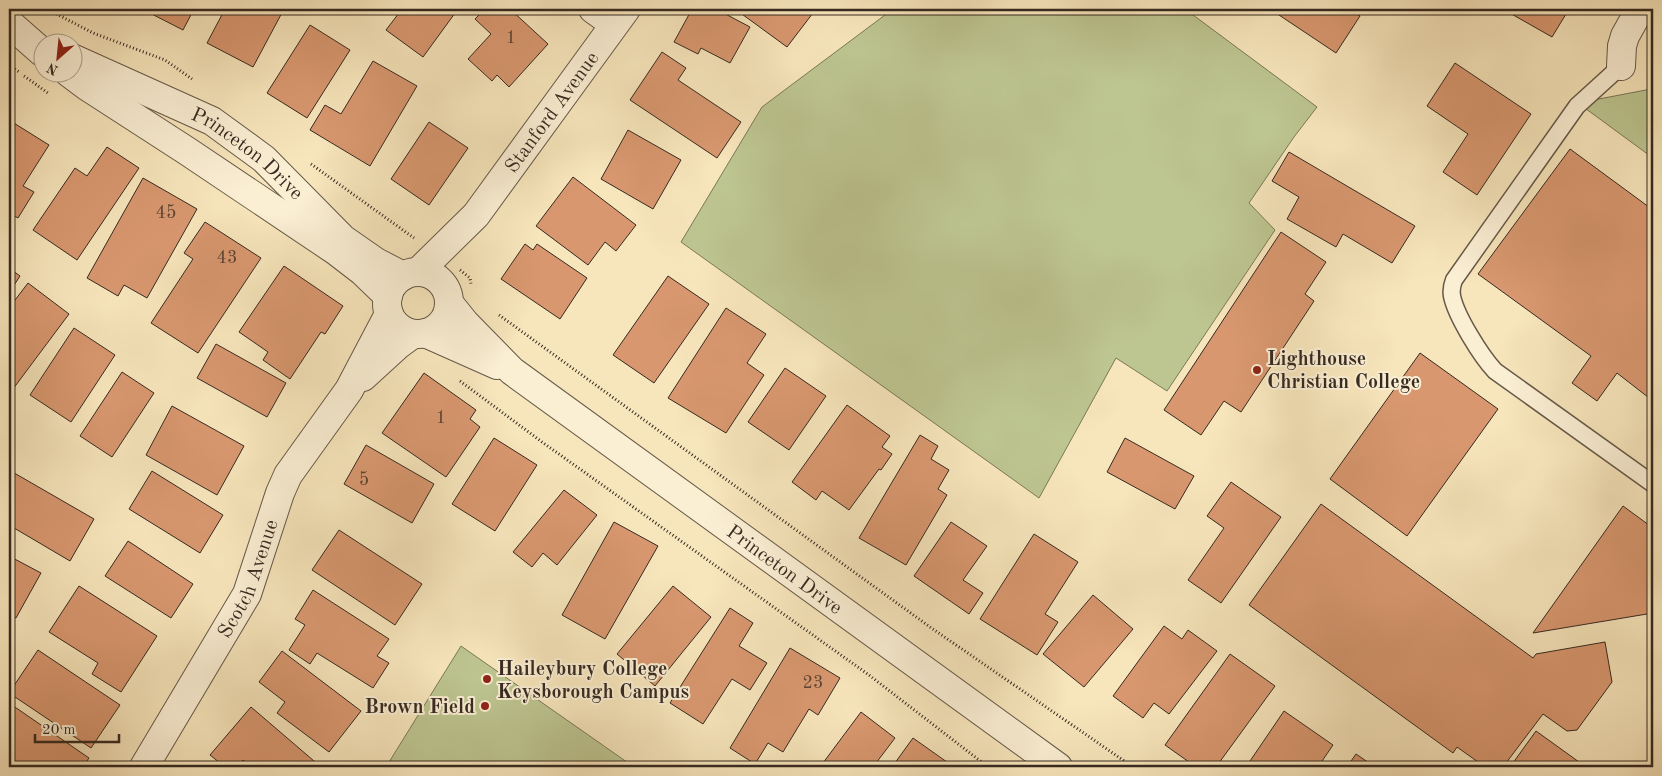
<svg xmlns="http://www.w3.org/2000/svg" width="1662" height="776" viewBox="0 0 1662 776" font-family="'Old Standard TT',serif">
  <rect width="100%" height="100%" fill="#f7e5bb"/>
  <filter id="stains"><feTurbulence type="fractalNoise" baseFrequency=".004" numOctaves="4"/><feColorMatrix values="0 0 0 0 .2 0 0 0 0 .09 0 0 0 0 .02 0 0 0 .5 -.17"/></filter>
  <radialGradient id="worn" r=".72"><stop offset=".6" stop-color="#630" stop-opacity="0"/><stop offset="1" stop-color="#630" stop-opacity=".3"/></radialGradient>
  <path fill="#bdc590" stroke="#7a7858" d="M 893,9 L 1185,9 L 1317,107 L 1294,137 L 1249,203 L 1275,230 L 1167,391 L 1116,358 L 1039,498 L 681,242 L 762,107 Z
    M 1653,85 L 1653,158 L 1578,103 L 1651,89 Z
    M 461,646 L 634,767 L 386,767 Z"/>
  <path fill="#d8976f" stroke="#362a21" d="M 142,9 L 194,9 L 183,30 Z
    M 225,9 L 284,9 L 253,67 L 207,43 Z
    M 402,9 L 458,9 L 423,57 L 386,30 Z
    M 485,9 L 510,9 L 548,44 L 509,87 L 497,75 L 492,81 L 468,59 L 491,34 L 475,19 Z
    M 692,9 L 716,9 L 750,27 L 730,63 L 701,48 L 698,54 L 674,42 Z
    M 735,9 L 816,9 L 787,47 Z
    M 1270,9 L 1348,9 L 1360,16 L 1336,53 Z
    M 1510,9 L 1558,9 L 1566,14 L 1552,37 L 1508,12 Z
    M 310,25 L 350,50 L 307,118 L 267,93 Z
    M 662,52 L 686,68 L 678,80 L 741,122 L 717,158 L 630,100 Z
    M 373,61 L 417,86 L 370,166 L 310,130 L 325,105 L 341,114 Z
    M 1455,63 L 1531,114 L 1477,195 L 1443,172 L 1468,134 L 1427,106 Z
    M 9,120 L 49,145 L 23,186 L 34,192 L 18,218 L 9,213 Z
    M 429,122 L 468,148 L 429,205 L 391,179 Z
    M 628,130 L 681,160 L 653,209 L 601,179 Z
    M 107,147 L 139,168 L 77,260 L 33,230 L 75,168 L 87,176 Z
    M 1570,149 L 1653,210 L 1653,401 L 1617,373 L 1597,401 L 1572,383 L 1591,356 L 1478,274 Z
    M 1289,152 L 1415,226 L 1392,263 L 1343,234 L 1336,247 L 1287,219 L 1299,197 L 1272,181 Z
    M 573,177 L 636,225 L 616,251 L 605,242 L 588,265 L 536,226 Z
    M 143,178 L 197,209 L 147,298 L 124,285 L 118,296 L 87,278 Z
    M 205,222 L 261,258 L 198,353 L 151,323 L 193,259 L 184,253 Z
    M 1281,232 L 1326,262 L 1305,294 L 1314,301 L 1241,412 L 1224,401 L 1201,435 L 1164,410 Z
    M 525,244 L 533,250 L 537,244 L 587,278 L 560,319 L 501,279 Z
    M 284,266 L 343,306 L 325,334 L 321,332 L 290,379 L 263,360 L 268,352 L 239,332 Z
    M 9,268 L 20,276 L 9,293 Z
    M 668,276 L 709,304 L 654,383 L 613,355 Z
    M 28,283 L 69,314 L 13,389 L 9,386 L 9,308 Z
    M 726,308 L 766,334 L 747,363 L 764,375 L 726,433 L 668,398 Z
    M 74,328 L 115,355 L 71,422 L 30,395 Z
    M 216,344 L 286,383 L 267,417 L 197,378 Z
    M 1420,353 L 1498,409 L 1407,536 L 1330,479 Z
    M 785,368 L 826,396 L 789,450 L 748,422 Z
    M 122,372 L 154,393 L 112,457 L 80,436 Z
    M 424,373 L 476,410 L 470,419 L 480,427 L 446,477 L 382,433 Z
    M 847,405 L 890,436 L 882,447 L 892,454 L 881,470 L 879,469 L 849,510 L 822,491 L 816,500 L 792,482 Z
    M 172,406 L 244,446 L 217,495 L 146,455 Z
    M 920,435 L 938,446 L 931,459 L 949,470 L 938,489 L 947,495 L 906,565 L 859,538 Z
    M 494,438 L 537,465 L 495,531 L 452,504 Z
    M 1125,438 L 1194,476 L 1175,509 L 1107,472 Z
    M 366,445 L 434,484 L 412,523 L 344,484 Z
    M 9,470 L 94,519 L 70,561 L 9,525 Z
    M 152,471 L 223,515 L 200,553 L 129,509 Z
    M 1231,482 L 1281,517 L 1221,603 L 1188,580 L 1224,528 L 1207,516 Z
    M 564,490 L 597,515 L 557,565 L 543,553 L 532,567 L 513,552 Z
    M 1321,504 L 1533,658 L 1536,654 L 1605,642 L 1612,682 L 1577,730 L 1567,731 L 1543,714 L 1503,767 L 1485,767 L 1457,747 L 1453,753 L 1249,605 Z
    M 1623,506 L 1653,528 L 1653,613 L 1533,633 Z
    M 614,522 L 658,546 L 605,639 L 562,615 Z
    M 951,522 L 987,546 L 963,580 L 983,593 L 969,614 L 914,576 Z
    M 339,530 L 422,584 L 395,625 L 312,570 Z
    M 1034,534 L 1078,562 L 1045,614 L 1058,622 L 1037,655 L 980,619 Z
    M 128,541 L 193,584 L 171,618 L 105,576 Z
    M 9,556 L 41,573 L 16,618 L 9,614 Z
    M 79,586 L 157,636 L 121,692 L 92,674 L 98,663 L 49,632 Z
    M 673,586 L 711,617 L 655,686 L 617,654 Z
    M 313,590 L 389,639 L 377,656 L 389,663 L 373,688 L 317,653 L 310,664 L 289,650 L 305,625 L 295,619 Z
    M 1093,595 L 1133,629 L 1084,687 L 1043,654 Z
    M 730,608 L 753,623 L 739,646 L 767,663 L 750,690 L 732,679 L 703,724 L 670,703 Z
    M 1164,626 L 1182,639 L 1188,630 L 1217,651 L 1169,714 L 1154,703 L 1143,718 L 1113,696 Z
    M 790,648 L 840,678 L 818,715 L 809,709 L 783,752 L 768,743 L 755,764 L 730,748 Z
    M 38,650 L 120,705 L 91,748 L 9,693 Z
    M 282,651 L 361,711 L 329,752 L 277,713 L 285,702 L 259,682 Z
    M 1230,654 L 1275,686 L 1216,767 L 1196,767 L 1165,745 Z
    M 9,703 L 89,758 L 83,767 L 9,767 Z
    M 251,707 L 321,767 L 251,767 L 243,760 L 237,767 L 225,767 L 210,755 Z
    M 1284,711 L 1333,745 L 1318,767 L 1246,767 Z
    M 861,712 L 895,738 L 873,767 L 820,767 Z
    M 1536,731 L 1586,767 L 1510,767 Z
    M 913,738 L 954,767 L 892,767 Z
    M 1356,754 L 1375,767 L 1347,767 Z"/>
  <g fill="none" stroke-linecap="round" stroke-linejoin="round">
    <g stroke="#665948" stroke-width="19">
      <path id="service" d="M 1621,66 L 1577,106 L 1454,280 C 1452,285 1451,290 1452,296 C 1456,316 1481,356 1495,371 L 1653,484"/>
    </g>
    <g stroke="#665948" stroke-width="30">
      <g id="minor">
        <path d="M 593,9 L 614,24"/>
        <path d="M 9,23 L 42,52"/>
        <path id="s1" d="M 72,58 L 212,121 L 264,159 L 343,239 L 376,262 L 403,276"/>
        <path d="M 1621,66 L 1622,46 L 1625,36 L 1640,9"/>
        <path d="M 68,72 L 88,87 L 187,151 L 336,251 L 362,271 L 388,296"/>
        <path id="s2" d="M 418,272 L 476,215 L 626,9"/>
        <circle cx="418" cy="303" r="31"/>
        <path id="s3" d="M 449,303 L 465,323 L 512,371 L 1058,767"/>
        <path d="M 425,333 L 497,365"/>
        <path d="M 363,377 L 398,345 L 413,334"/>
        <path id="s4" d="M 144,767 L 247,594 L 280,493 L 288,475 L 349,390 L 389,314"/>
      </g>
    </g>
    <path stroke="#362a21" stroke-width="3" stroke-dasharray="1 2.5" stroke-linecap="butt" d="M 47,9 L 93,33 L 165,60 L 192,79
      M 9,65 L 19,72
      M 24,76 L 48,93
      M 311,164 L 414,238
      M 460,270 L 470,278 L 471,284
      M 499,315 L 930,627 L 1133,767
      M 460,381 L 542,442 L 869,675 L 988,767"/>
    <use href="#service" stroke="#faeed3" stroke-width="16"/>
    <use href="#minor" stroke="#faeed3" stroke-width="28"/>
  </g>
  <g fill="#8f2418" stroke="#faeed3" stroke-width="2">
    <circle cx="1257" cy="370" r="5"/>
    <circle cx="487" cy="679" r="5"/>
    <circle cx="485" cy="706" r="5"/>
  </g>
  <g text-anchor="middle" stroke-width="4" stroke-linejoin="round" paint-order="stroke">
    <g font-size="18" fill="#5e4534">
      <text x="511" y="43">1</text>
      <text x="166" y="218">45</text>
      <text x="227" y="263">43</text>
      <text x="441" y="423">1</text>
      <text x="364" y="485">5</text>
      <text x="813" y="688">23</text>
    </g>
    <g font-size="20" fill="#362a21" stroke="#faeed3">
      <text dy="7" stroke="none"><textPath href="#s2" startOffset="209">Stanford Avenue</textPath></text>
      <text dy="7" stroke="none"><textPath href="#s1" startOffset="201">Princeton Drive</textPath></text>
      <text dy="7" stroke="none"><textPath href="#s3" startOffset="430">Princeton Drive</textPath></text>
      <text dy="7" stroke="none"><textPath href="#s4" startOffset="216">Scotch Avenue</textPath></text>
    </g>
    <g font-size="20" font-weight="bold" fill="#362a21" stroke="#faeed3" text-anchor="start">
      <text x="1267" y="365">Lighthouse<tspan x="1267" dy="23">Christian College</tspan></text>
      <text x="497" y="675">Haileybury College<tspan x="497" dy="23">Keysborough Campus</tspan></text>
      <text x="475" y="713" text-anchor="end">Brown Field</text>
    </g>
  </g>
  <rect width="1662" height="776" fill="none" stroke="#f7e5bb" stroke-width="30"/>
  <rect x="10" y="10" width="1642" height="756" fill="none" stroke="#362a21" stroke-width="2.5"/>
  <rect x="15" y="15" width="1632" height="746" fill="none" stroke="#362a21"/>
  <g transform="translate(58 58) rotate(207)"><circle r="24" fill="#faeed3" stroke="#aca08c"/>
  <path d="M0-4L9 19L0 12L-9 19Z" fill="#8f2418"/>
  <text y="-8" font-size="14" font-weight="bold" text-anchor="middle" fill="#362a21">N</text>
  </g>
  <path d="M35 734v8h84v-8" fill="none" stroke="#362a21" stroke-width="2.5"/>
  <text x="42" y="734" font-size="15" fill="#362a21" stroke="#faeed3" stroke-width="4" paint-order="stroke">20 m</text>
  <rect width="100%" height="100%" filter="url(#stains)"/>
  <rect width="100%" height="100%" fill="url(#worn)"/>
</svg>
